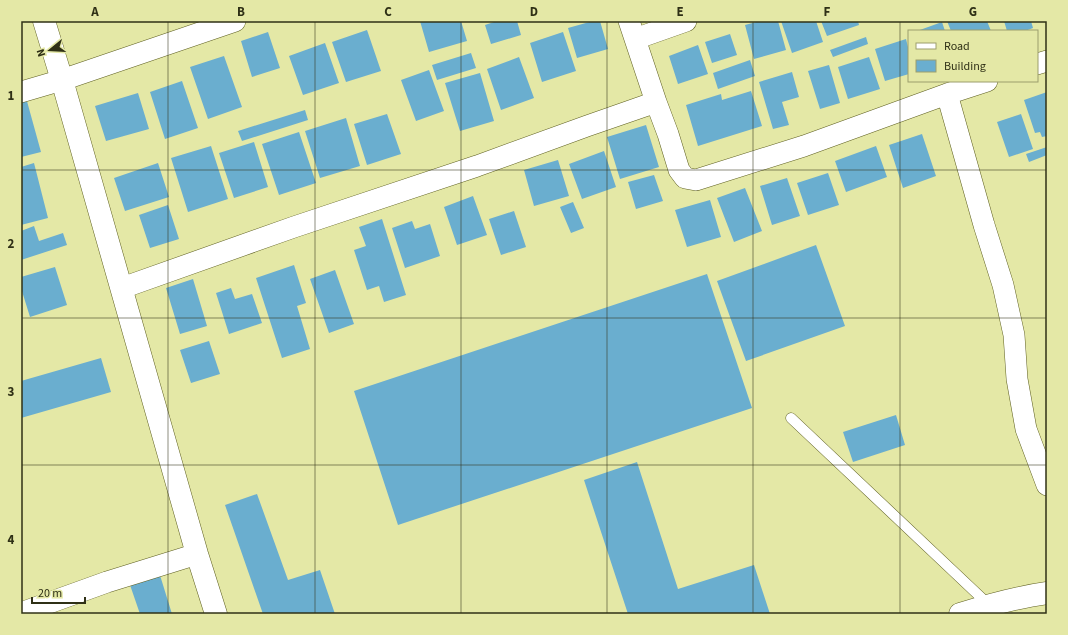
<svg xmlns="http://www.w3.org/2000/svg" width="1068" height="635" viewBox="0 0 1068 635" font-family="'Source Sans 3',sans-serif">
  <rect width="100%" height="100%" fill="#e4e8a6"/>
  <path fill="#6aaecf" d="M 420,21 L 461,21 L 467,41 L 429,52 Z
    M 497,21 L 517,21 L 521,35 L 491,44 L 485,25 Z
    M 593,21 L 600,21 L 608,49 L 577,58 L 568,28 Z
    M 760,21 L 778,21 L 786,50 L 754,59 L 745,25 Z
    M 781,21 L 816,21 L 823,42 L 792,53 Z
    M 821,21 L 858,21 L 859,25 L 827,36 Z
    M 947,21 L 987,21 L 991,31 L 951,31 Z
    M 1004,21 L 1031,21 L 1033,28 L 1025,31 L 1007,31 Z
    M 942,22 L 945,31 L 917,31 Z
    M 367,30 L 381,71 L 346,82 L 332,42 Z
    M 268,32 L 280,68 L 252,77 L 241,41 Z
    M 563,32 L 576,71 L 542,82 L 530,43 Z
    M 730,34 L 737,55 L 712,63 L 705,42 Z
    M 866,37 L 868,44 L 833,57 L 830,50 Z
    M 906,39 L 909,51 L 909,74 L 885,81 L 875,49 Z
    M 325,43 L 339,83 L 303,95 L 289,56 Z
    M 698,45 L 708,74 L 678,84 L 669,56 Z
    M 471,53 L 476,68 L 437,80 L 432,65 Z
    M 224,56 L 242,107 L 208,119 L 190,67 Z
    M 519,57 L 534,98 L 501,110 L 487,69 Z
    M 869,57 L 880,89 L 848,99 L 838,67 Z
    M 750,60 L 755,76 L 718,89 L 713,73 Z
    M 829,65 L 840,103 L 820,109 L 808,71 Z
    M 429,70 L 444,111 L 416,121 L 401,80 Z
    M 792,72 L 799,97 L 782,102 L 789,125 L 773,129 L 759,82 Z
    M 480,73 L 494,121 L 460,131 L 445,83 Z
    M 182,81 L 198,128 L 165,139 L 150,92 Z
    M 751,91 L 762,126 L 698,146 L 686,105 L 721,94 L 722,100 Z
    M 1047,92 L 1047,136 L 1042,137 L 1040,132 L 1035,133 L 1024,100 Z
    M 138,93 L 149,129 L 106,141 L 95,106 Z
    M 25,94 L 41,152 L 21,157 L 21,95 Z
    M 305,110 L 308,120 L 242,141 L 238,131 Z
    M 387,114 L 401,154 L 367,165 L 354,124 Z
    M 1021,114 L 1033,149 L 1009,157 L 997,122 Z
    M 346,118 L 360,166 L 320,178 L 305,131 Z
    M 646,125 L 659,167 L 620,179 L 607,137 Z
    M 299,132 L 316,183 L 279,195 L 262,144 Z
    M 922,134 L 936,176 L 903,188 L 889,145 Z
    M 254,142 L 268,187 L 234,198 L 219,153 Z
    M 211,146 L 228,199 L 188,212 L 171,158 Z
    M 876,146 L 887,177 L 846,192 L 835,161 Z
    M 1047,147 L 1047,155 L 1029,162 L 1026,154 Z
    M 604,151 L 616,187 L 582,199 L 569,164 Z
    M 558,160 L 569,196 L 534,206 L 524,170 Z
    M 34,163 L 48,218 L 21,225 L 21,167 Z
    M 158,163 L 169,197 L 125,211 L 114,178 Z
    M 828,173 L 839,205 L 808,215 L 797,183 Z
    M 654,175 L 663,201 L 636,209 L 628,182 Z
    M 787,178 L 800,216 L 772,225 L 760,186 Z
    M 745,188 L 762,231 L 734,242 L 717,198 Z
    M 473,196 L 487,235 L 457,245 L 444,207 Z
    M 710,200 L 721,237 L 687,247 L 675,210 Z
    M 573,202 L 584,228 L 571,233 L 560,207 Z
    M 168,205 L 179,239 L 150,248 L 139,215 Z
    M 514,211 L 526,247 L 501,255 L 489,219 Z
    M 382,219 L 406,295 L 384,302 L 379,286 L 367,290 L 354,250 L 366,246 L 359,227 Z
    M 412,221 L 415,229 L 430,224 L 440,256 L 405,268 L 392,228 Z
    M 34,226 L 39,241 L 63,233 L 67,245 L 21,260 L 21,231 Z
    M 816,245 L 845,326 L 746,361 L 717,281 Z
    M 294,265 L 306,303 L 297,306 L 310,349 L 282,358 L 256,278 Z
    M 55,267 L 67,305 L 30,317 L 21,288 L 21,277 Z
    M 335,270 L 354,324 L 329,333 L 310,279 Z
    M 707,274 L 752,408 L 398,525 L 354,391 Z
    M 193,279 L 207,326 L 180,334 L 166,288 Z
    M 231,288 L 235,299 L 252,294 L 262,323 L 229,334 L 216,293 Z
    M 209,341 L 220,374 L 191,383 L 180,350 Z
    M 101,358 L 111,392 L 21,418 L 21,381 Z
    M 896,415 L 905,445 L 853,462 L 843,432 Z
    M 637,462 L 678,589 L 754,565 L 770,614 L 628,614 L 584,480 Z
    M 257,494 L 288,580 L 320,570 L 335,614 L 263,614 L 225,505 Z
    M 159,572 L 172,614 L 140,614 L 129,582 Z"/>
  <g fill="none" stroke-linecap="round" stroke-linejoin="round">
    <g stroke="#5f6022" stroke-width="11">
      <path id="service" d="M 791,418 L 989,605"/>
    </g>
    <g stroke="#5f6022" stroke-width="22">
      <path id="minor" d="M 629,21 L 656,102
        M 635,39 L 686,21
        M 1037,64 L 1047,61
        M 21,92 L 62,80 L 235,21
        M 947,94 L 984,225 L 1003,285 L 1014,335 L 1017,379 L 1026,429 L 1047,485
        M 122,288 L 294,227 L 477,166 L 587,126 L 656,102 L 668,134 L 679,170 L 685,178 L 696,180 L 804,146 L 947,94 L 987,81
        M 21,613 L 107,582 L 197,554"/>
    </g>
    <g stroke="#5f6022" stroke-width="23">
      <path id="tertiary" d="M 44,21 L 62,80 L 197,554 L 216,614
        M 960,614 C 989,605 1018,597 1047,593"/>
    </g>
    <use href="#service" stroke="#fff" stroke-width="10"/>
    <use href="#minor" stroke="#fff" stroke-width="21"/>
    <use href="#tertiary" stroke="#fff" stroke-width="22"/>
  </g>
  <path fill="none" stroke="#2f3016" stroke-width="1" stroke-opacity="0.55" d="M 168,21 L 168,614M 315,21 L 315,614M 461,21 L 461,614M 607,21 L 607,614M 753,21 L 753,614M 900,21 L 900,614M 21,170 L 1047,170M 21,318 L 1047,318M 21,465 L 1047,465"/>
  <rect width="1068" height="635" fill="none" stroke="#e4e8a6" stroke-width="44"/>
  <rect x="908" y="30" width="130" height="52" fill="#e4e8a6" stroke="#9c9e6c"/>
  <rect x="916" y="43" width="20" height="6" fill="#ffffff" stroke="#9c9e6c"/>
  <text x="944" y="50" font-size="12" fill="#2f3016">Road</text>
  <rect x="916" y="60" width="20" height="12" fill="#6aaecf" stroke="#9c9e6c"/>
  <text x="944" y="70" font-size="12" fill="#2f3016">Building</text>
  <g transform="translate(50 50) rotate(252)" stroke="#e4e8a6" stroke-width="3" paint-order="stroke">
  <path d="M0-3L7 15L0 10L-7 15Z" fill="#2f3016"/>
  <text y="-6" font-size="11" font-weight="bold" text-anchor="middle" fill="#2f3016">N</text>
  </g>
  <path d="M32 597v6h53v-6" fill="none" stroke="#2f3016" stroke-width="2"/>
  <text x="38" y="597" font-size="12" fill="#2f3016" stroke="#e4e8a6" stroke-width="3" paint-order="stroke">20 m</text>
  <rect x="22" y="22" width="1024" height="591" fill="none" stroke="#2f3016" stroke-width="1.5"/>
  <g font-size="13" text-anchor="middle" font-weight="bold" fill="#2f3016">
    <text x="95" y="16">A</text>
    <text x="241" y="16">B</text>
    <text x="388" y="16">C</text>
    <text x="534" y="16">D</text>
    <text x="680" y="16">E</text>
    <text x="827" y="16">F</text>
    <text x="973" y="16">G</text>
    <text x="11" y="100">1</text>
    <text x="11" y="248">2</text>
    <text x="11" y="396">3</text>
    <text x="11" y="544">4</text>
  </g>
</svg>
